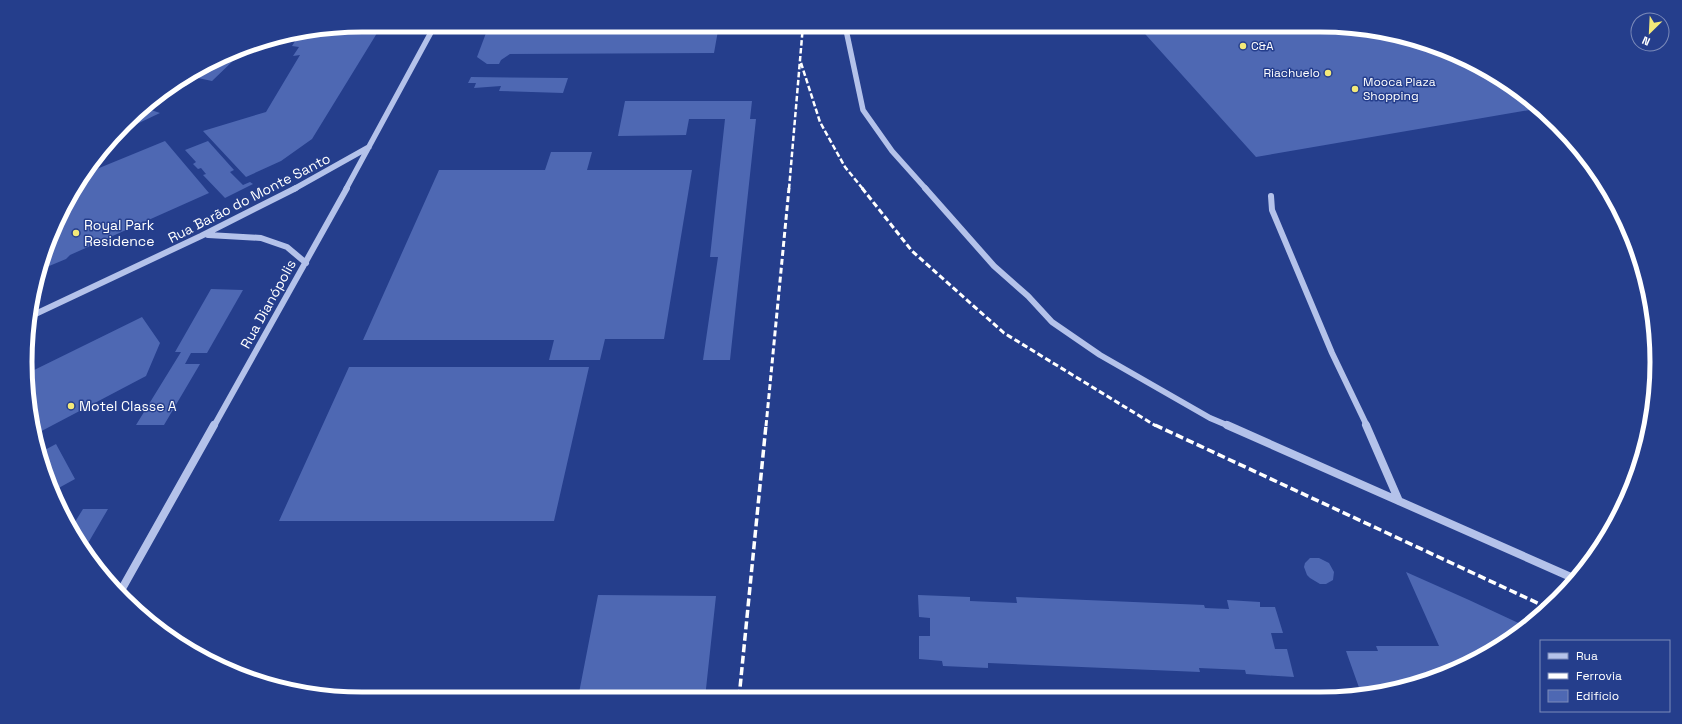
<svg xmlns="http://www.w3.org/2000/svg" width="1682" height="724" viewBox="0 0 1682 724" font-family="'Space Grotesk',sans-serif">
  <rect width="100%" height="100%" fill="#253e8c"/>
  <path fill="#4e68b3" d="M 362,25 L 382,25 L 312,139 L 281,161 L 246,177 L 203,131 L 266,112 L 300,55 L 293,56 L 299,47 L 292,46 L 299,35 Z
    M 489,25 L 719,25 L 714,53 L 510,54 L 501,60 L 499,64 L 487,64 L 477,57 Z
    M 1137,25 L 1320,25 L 1429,43 L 1489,70 L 1541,108 L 1256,157 Z
    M 245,47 L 237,57 L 212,81 L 198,78 L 186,86 L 180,84 L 172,90 L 168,89 L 202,66 Z
    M 471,77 L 568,78 L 563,93 L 499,91 L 501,86 L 474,88 L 476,83 L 468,83 Z
    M 625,101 L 752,101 L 750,119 L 756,119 L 730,360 L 703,360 L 718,257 L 710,257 L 725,119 L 689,119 L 686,135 L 618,136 Z
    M 142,107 L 160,113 L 122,131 L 140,108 Z
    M 165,141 L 209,193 L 70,255 L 66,259 L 42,269 L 70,194 L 87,173 Z
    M 208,141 L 234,170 L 230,172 L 243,185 L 250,182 L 253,184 L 225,198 L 203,175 L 206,174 L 201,168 L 198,169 L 193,164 L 196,162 L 185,150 Z
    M 551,152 L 592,152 L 587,170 L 692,170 L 664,339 L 605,339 L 600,360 L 549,360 L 554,340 L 363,340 L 439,170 L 545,170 Z
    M 211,289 L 243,290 L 207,353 L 191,353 L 185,364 L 200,364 L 164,425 L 136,425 L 181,352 L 175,352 Z
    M 142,317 L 160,343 L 146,376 L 34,435 L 31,428 L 26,374 Z
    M 349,367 L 589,367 L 554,521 L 279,521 Z
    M 56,444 L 75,479 L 55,490 L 41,452 Z
    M 83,509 L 108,509 L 84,550 L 70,530 Z
    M 1310,558 L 1319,558 L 1329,563 L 1334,572 L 1333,580 L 1326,584 L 1320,584 L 1310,578 L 1307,575 L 1304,567 L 1305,563 Z
    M 1406,572 L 1469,600 L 1527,627 L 1449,673 L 1362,696 L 1346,651 L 1378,651 L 1376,646 L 1439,646 Z
    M 598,595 L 716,596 L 705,698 L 578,698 Z
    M 918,595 L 970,597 L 970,601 L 1017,603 L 1016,597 L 1204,605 L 1205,608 L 1229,609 L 1227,600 L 1260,602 L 1260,607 L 1275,607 L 1283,633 L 1271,633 L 1275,649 L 1287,649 L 1294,677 L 1246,674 L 1245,670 L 1199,668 L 1200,672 L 988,663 L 988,668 L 943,666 L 942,661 L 919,659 L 919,636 L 930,636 L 930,618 L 919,617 Z"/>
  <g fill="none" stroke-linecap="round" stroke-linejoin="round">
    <path stroke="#b4c2ea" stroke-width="5.5" d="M 845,25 L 863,110 L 892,151 L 926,189
      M 294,189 L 369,147
      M 346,189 L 435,25"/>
    <path stroke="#b4c2ea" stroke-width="6" d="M 925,188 L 994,266 L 1028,296 L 1052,322 L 1100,355 L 1210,418 L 1229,426
      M 1271,196 L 1272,210 L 1332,353 L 1367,426
      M 208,235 L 261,238 L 287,247 L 306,263
      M 29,317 L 201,236 L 296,188
      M 214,426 L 347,188"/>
    <path stroke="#b4c2ea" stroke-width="8" d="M 1227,425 L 1573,578
      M 1366,425 L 1399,501
      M 119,594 L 214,425"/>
    <path stroke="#fff" stroke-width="2.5" stroke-dasharray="5.5 2.5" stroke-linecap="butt" d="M 801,63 L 820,122 L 845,167 L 863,189
      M 789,189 L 803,25"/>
    <path stroke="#fff" stroke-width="3" stroke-dasharray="6 3" stroke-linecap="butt" d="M 862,188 L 912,251 L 1004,333 L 1156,426
      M 766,426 L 789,188"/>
    <path stroke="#fff" stroke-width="3.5" stroke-dasharray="8 3.5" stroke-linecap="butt" d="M 1155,425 L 1546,607
      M 739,698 L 766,425"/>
  </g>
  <g fill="#f4e979" stroke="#253e8c" stroke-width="1.5">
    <circle cx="1243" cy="46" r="4"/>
    <circle cx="1328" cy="73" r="4"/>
    <circle cx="1355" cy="89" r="4"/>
    <circle cx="76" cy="233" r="4"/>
    <circle cx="71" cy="406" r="4"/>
  </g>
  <g text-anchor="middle" stroke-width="3" stroke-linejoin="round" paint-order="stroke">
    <g font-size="12" fill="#fff" stroke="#253e8c" text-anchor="start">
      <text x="1251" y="50">C&amp;A</text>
      <text x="1320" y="77" text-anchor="end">Riachuelo</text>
      <text x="1363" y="86">Mooca Plaza<tspan x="1363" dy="14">Shopping</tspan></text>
    </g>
    <g font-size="14" fill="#fff" stroke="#253e8c">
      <text transform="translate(249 198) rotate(-27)" y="5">Rua Barão do Monte Santo</text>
      <text transform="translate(268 304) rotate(-61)" y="5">Rua Dianópolis</text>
    </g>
    <g font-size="14" fill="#fff" stroke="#253e8c" text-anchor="start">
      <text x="84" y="230">Royal Park<tspan x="84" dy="16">Residence</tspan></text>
      <text x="79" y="411">Motel Classe A</text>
    </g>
  </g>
  <path d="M0 0H1682V724H0ZM362 32H1320A330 330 0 0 1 1650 362V362A330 330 0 0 1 1320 692H362A330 330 0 0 1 32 362V362A330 330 0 0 1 362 32Z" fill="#253e8c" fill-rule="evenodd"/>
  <path fill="none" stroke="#fff" stroke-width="5" d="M362 32H1320A330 330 0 0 1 1650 362V362A330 330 0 0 1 1320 692H362A330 330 0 0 1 32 362V362A330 330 0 0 1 362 32Z"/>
  <rect x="1540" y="640" width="130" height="72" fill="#253e8c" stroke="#7c8bba"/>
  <rect x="1548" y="653" width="20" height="6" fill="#b4c2ea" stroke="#7c8bba"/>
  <text x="1576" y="660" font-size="12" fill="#ffffff">Rua</text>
  <rect x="1548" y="673" width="20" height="6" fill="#ffffff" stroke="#7c8bba"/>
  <text x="1576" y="680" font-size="12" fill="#ffffff">Ferrovia</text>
  <rect x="1548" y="690" width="20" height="12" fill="#4e68b3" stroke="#7c8bba"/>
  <text x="1576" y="700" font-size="12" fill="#ffffff">Edifício</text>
  <g transform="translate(1650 32) rotate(204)"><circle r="19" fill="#253e8c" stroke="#7c8bba"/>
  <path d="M0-3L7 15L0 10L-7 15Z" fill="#f4e979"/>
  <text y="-6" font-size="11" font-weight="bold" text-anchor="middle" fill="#ffffff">N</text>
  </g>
</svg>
